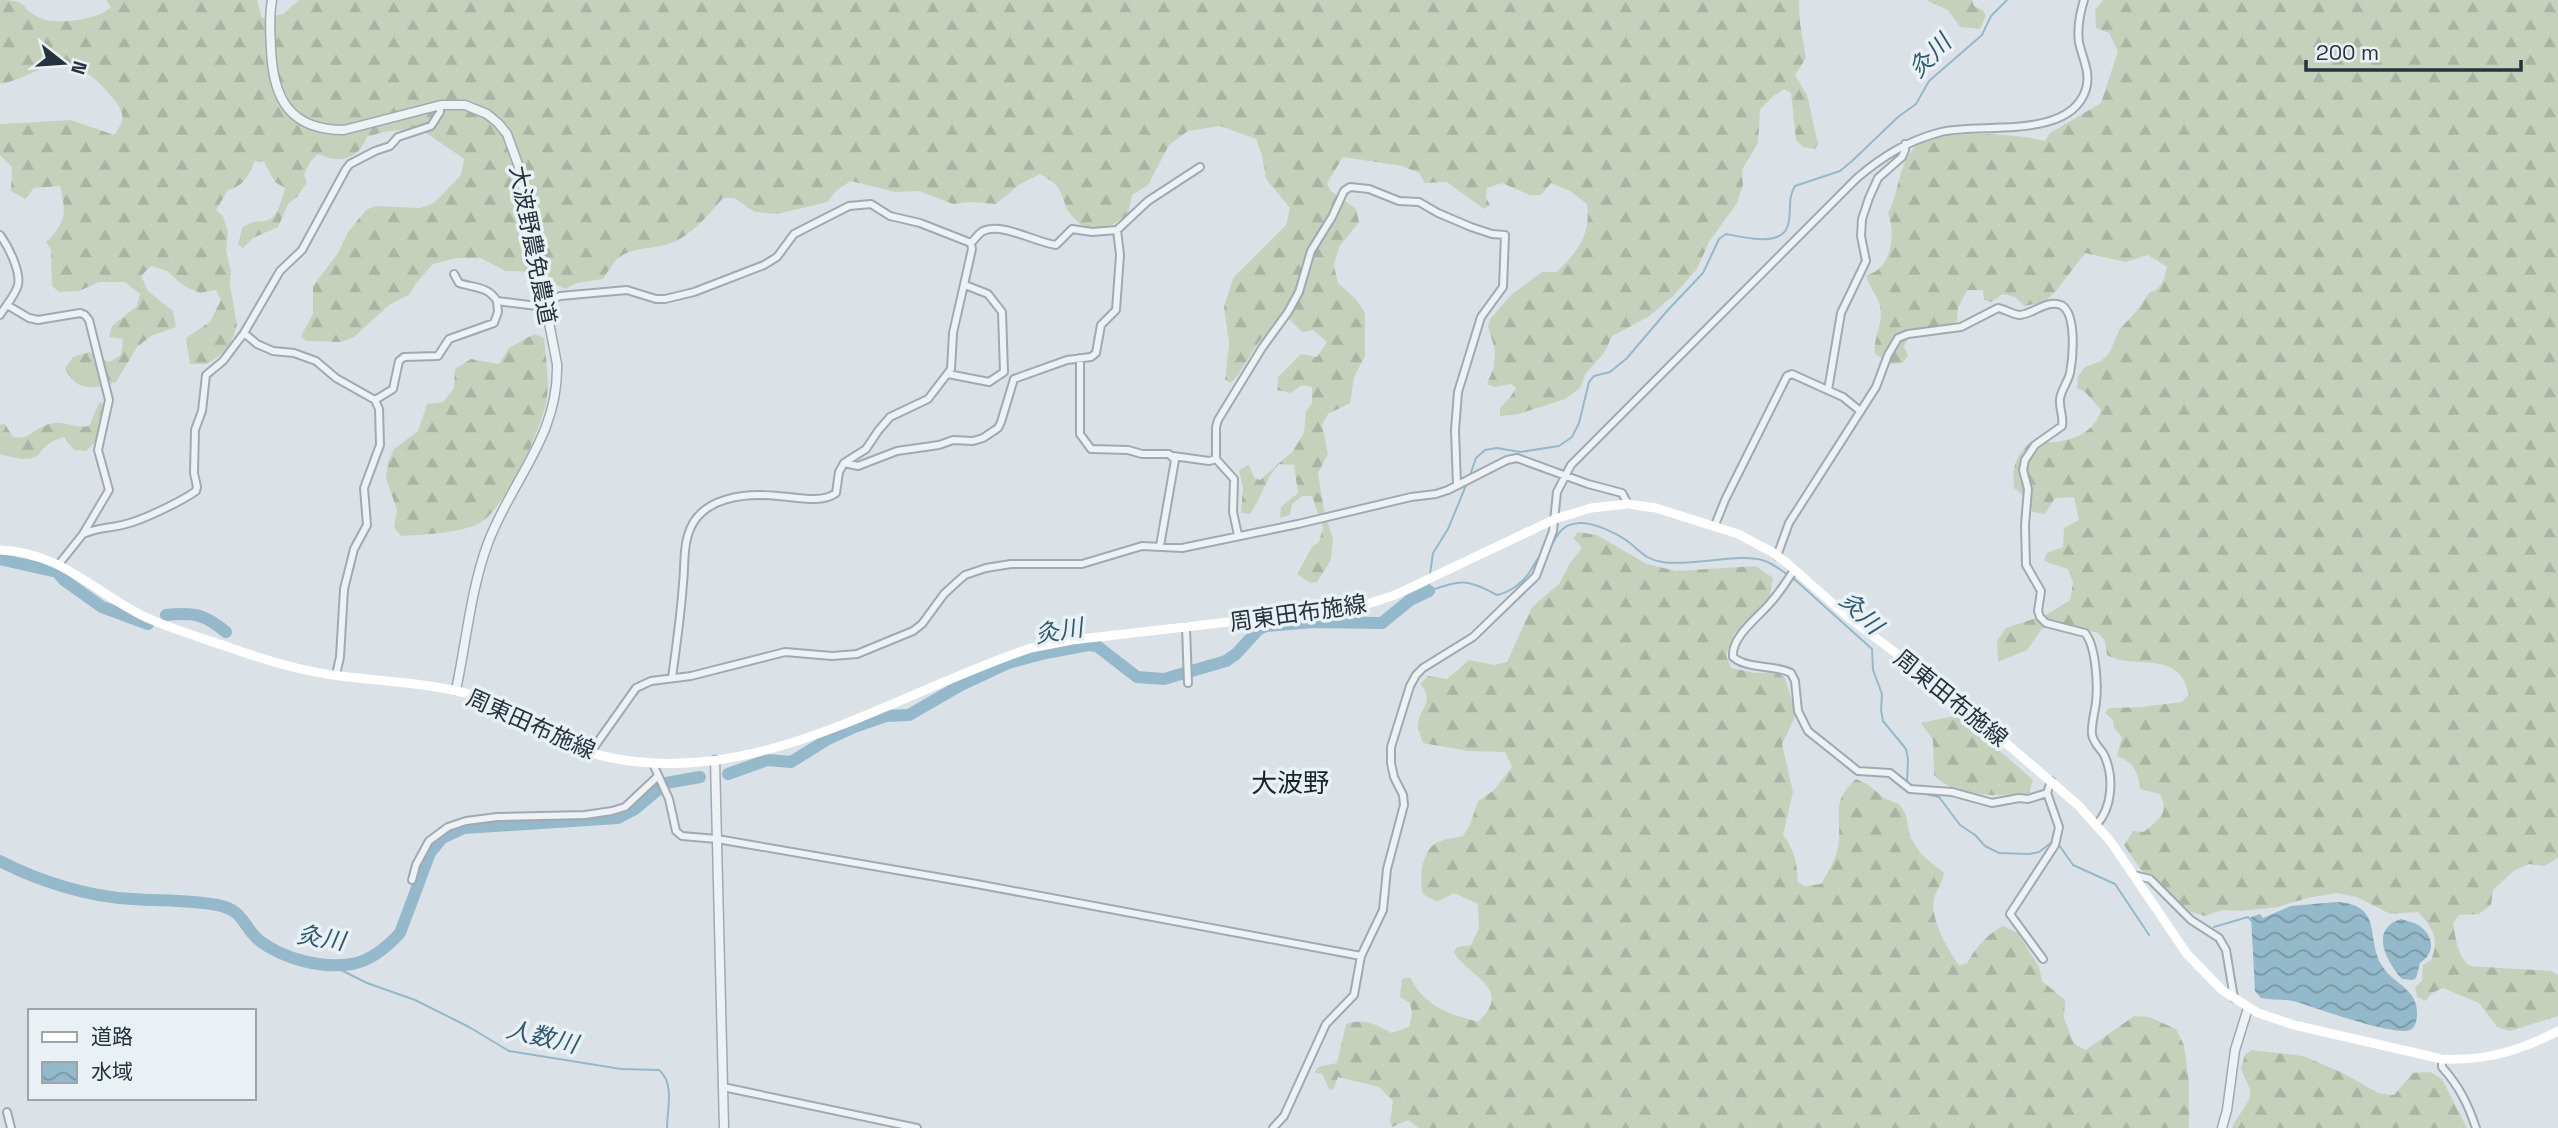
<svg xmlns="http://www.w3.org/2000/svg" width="2558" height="1128" viewBox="0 0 2558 1128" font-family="'Space Grotesk','Noto Sans JP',sans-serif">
  <defs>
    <pattern id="forest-firs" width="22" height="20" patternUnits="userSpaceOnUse" patternTransform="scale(1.75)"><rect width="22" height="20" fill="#c6d1bc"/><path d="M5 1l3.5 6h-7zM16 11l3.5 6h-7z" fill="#aab4a2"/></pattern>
    <pattern id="water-waves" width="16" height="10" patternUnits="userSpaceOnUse" patternTransform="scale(1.75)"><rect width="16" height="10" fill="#93b9ca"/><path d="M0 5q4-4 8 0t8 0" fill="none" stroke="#7897a5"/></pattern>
  </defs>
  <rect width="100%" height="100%" fill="#dbe2e7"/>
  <path fill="url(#forest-firs)" d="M 0,0 C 29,0 19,7 38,17 C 54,26 99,20 111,7 L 106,0 L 257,0 L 262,18 L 283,14 L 299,0 L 1799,0 L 1800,23 L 1806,58 L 1795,75 L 1807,95 L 1818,143 L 1815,149 L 1803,147 L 1796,140 L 1791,93 L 1784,89 L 1772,97 L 1760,110 L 1758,143 L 1742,170 L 1743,185 L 1737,203 L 1709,242 L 1697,269 L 1672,297 L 1648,317 L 1612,336 L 1604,353 L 1586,373 L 1580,388 L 1565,399 L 1519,414 L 1500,416 L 1500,408 L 1511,396 L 1516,388 L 1511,384 L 1495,387 L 1487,384 L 1494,367 L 1495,350 L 1488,326 L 1491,318 L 1511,295 L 1542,272 L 1557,272 C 1578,251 1591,235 1587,204 L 1570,191 L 1551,183 L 1541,195 L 1530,195 L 1502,183 L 1487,188 L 1486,197 L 1490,205 L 1484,209 L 1447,182 L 1425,183 L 1419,173 L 1402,166 L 1343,157 L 1327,183 L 1331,191 L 1356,209 L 1359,222 L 1339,247 L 1334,266 L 1338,283 L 1356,299 L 1365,313 L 1365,356 L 1354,377 L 1350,403 L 1328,414 L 1322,425 L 1328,454 L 1318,473 L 1324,510 L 1333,539 L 1331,560 L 1317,582 L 1310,583 L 1297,574 L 1312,547 L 1319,542 L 1323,528 L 1312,496 L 1302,496 L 1292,504 L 1290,515 L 1280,518 L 1281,507 L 1298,493 L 1294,465 L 1279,464 C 1265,479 1262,497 1250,514 L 1241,513 L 1243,489 L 1239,470 L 1249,465 L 1254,478 L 1260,480 L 1293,451 L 1304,433 L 1306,411 L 1312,403 L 1312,387 L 1302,385 L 1291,393 L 1277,390 L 1278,377 L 1301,354 L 1317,357 L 1327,342 L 1313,330 L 1302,332 L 1289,319 L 1280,317 L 1258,343 L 1238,375 L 1231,383 L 1225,380 L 1229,343 L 1224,307 L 1233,278 L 1286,225 L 1290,208 L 1266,179 L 1262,155 L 1256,139 L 1220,126 L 1188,131 L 1169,145 L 1148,185 L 1132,195 L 1128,214 L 1112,225 L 1087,230 C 1081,224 1071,217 1067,209 C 1059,188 1061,186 1040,174 L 1019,185 L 996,204 L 971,202 L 953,204 L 919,191 L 895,192 L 851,181 L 838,189 L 827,202 L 777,214 L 755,212 L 734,198 L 723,198 C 709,214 696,230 678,240 C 658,251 631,245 616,260 C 611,266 607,273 603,279 L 577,283 L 565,289 L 553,283 L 545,272 L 505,271 L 481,258 L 456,258 L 433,264 L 416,283 L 410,294 L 389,305 L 354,337 L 341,342 L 306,341 L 301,336 L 313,314 L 313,286 L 338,253 L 348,232 L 366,210 L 375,206 L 420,208 L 434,203 L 461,175 L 464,159 L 419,128 L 383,132 L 367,137 C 358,160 339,164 318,154 L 310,162 L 304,175 L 307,182 L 297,197 L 288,204 L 278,227 L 253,238 L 243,248 L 238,245 L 242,228 C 251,221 254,222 264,221 C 279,219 281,200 285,188 L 275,182 L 264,162 L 255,161 C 249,175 244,186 228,190 L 216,210 L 223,216 L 228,232 L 226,251 L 231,271 L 230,285 L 237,325 L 230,345 L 219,356 L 207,364 L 190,364 L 186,338 L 210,322 L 221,300 L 216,290 L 200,293 L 184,286 L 167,271 L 151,266 L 141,276 L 148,291 L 173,311 L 176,327 L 151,336 L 137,347 L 116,382 C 93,389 77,393 65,368 L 73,357 L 89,352 L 109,362 L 121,355 L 123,339 L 109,337 L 112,326 L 137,306 L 140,294 L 125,282 L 99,282 L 79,291 L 59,292 L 52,286 L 51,250 L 46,242 C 67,222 66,212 60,186 L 34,188 L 25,199 L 11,191 L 12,167 L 0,155 L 0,124 L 71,120 L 114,135 C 124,121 126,115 115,101 C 100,81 74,56 46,67 C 30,73 17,81 0,84 Z
    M 1926,0 L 1972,0 L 1974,6 L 1983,10 L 1986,16 L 1980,29 L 1960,27 L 1948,10 Z
    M 2103,0 L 2558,0 L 2558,858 L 2544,866 L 2529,864 L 2515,870 L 2493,890 L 2491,905 L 2479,914 L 2459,915 L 2453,923 C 2456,939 2457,955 2470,966 L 2551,971 L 2558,975 L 2558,1016 L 2510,1031 L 2497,1027 L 2479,1003 L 2443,988 L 2432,993 L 2425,1001 L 2417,997 L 2415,987 L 2422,981 L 2423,965 L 2431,960 C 2440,940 2432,926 2418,912 L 2390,914 L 2357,897 L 2337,893 L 2307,898 L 2278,907 L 2241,911 L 2222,910 L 2205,916 L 2191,912 L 2141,870 L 2124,845 L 2133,831 L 2144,832 C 2159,819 2170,814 2160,794 L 2140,789 C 2138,772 2134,762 2117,756 L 2122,737 L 2114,728 L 2113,720 L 2105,713 L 2109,708 L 2141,707 L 2182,702 L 2189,694 C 2178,648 2137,671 2107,655 L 2105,641 L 2098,633 L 2058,622 L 2042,629 L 2027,650 L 1998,662 L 1997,641 L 2006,628 L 2048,614 L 2070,600 L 2073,583 L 2068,569 L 2044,561 L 2047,553 L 2063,547 L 2064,528 L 2079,520 L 2074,497 L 2055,498 L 2045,514 L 2032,512 L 2030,501 L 2014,488 C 2012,466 2015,456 2032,441 C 2059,445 2093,439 2101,410 L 2085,392 L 2077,388 L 2078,376 L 2085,367 L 2101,361 L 2110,352 L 2119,330 L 2135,313 L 2150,292 C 2163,289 2164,278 2167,267 L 2148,255 L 2126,262 L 2085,253 L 2056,291 L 2044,302 L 2024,306 L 2015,297 L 2003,294 L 1991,302 L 1984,300 L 1983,290 L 1967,290 L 1958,308 L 1957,321 L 1952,325 L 1913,330 L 1904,346 L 1908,356 L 1902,363 L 1891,364 L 1875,354 C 1873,339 1881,328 1881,313 C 1881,299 1869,288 1866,275 C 1892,270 1896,234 1888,213 C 1899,192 1898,167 1913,149 C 1931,127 2020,134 2045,141 L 2050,133 L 2101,103 L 2118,51 L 2109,33 L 2096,28 L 2095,10 Z
    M 534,334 L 544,338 C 546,359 550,382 546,403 C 540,432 506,507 480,523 C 463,533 420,535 401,536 L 394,527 L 397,510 L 386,478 L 388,462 L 394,449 L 418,431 L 427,404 L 443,402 L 454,388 L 455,369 L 471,359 L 499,364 L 509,348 Z
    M 100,401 L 105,406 L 96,441 L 86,451 L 74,450 L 64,437 C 29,446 52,469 0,454 L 0,425 L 5,424 L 13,437 C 29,440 31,431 44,426 C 63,417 73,430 89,426 Z
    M 1578,532 L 1597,535 L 1647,564 L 1676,571 L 1756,566 L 1773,578 L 1769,600 L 1734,634 L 1726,655 L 1731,668 L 1756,673 L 1777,672 L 1785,678 L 1796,715 L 1782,744 L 1793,792 L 1783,835 C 1795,850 1797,863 1798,882 L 1804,886 L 1821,884 C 1828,872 1835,861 1838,847 C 1843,818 1829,803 1856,779 L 1867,784 L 1884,798 L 1899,804 L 1906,815 L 1910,837 L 1922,855 L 1944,873 C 1943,884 1936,889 1934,899 C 1929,916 1948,951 1959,965 L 1967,963 C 1977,946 1986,935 2003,926 L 2018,933 L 2039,967 L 2042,981 L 2065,1000 L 2064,1018 L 2074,1044 L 2086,1050 L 2134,1016 L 2149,1017 L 2176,1029 L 2184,1045 L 2189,1083 L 2189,1128 L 1418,1128 L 1408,1120 L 1392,1127 L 1390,1121 L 1393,1101 L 1379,1087 L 1338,1077 L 1333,1090 L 1329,1089 L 1322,1074 L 1314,1073 L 1318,1067 L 1337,1063 L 1346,1024 C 1363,1018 1376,1024 1391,1033 L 1409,1027 L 1412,1013 L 1410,1003 L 1400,997 L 1402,979 L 1410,977 C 1425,1007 1447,1013 1478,1022 C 1515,987 1467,977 1454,952 L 1457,947 L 1471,945 L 1479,928 L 1478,904 L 1454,893 L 1437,902 L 1423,894 C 1419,879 1421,852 1436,843 C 1443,839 1455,838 1463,836 L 1470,825 L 1478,801 L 1493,791 L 1512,767 L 1505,752 L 1468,751 L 1423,743 C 1421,737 1418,730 1418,724 C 1419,709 1436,701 1420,684 L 1428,676 L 1447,679 L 1469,660 L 1494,665 L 1507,662 L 1532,607 L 1559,584 L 1570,563 L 1582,548 L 1573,538 Z
    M 1959,715 L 2033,780 L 2029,793 C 1999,796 1956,799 1934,775 L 1933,740 L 1921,723 Z
    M 2251,1050 L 2303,1056 L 2343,1073 L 2378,1093 L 2394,1095 L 2413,1073 L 2430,1072 L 2442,1079 L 2467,1128 L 2232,1128 C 2236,1116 2251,1104 2250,1091 C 2249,1084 2243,1075 2241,1069 L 2245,1055 Z"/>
  <path fill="url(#water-waves)" d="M 2336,902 C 2383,904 2366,937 2381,964 C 2392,984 2418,988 2417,1014 C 2417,1019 2416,1025 2412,1029 C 2399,1039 2312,1006 2293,1001 C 2282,999 2271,1000 2261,998 L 2255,991 L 2251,917 L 2260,914 L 2263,918 L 2291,906 Z
    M 2401,919 C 2406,921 2414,922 2418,925 C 2434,935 2436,953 2420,963 L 2416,978 L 2413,980 L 2402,979 C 2386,961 2369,929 2401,919 Z"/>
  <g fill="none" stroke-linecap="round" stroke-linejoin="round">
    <path stroke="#93b9ca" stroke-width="2" d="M 1469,478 L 1476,458 L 1485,450 L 1497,448 L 1520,452 L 1559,446 L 1572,437 L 1579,423 L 1589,382 L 1594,376 L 1610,372 L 1627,358 L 1667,311 L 1703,273 L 1719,239 L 1726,234 C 1742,237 1782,248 1788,225 C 1792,211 1787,199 1795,186 L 1840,171 L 1852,161 L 1898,117 L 1916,104 L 1929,81 L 1982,35 L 1991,16 L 2007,0
      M 1550,548 C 1558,534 1561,524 1580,523 C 1594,522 1620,535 1630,543 C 1641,552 1647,560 1662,562 C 1692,567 1740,552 1765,561 C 1773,564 1781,570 1788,575
      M 1430,574 L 1433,553 L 1448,529 L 1467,483
      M 1793,578 L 1872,649 L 1873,670 L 1882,694 L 1881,710 L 1883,721 L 1906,749 L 1908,759 L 1907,782
      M 1429,583 L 1429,591 C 1461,580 1466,578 1497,595 C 1508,593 1523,583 1529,573 C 1534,566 1536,559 1542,554
      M 1921,793 L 1939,797 L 1960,825 L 1975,835 L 1985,846 L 1999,853 L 2029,854 L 2039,852 L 2052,842
      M 2057,842 L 2073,865 L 2115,884 L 2149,935
      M 2214,927 L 2248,917 L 2252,921
      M 331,965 L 367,983 L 415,1000 L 469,1027 L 509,1051 L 621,1069 L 659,1070 C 675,1083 667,1110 667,1128"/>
    <path stroke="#93b9ca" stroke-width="12" d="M 0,559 L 57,572 L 64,580 L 102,607 L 148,624
      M 166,615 C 194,612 204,614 226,632
      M 728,774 L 767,760 L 791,762 L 828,739 L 854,727 L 886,716 L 909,715 L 961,685 L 1008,663 L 1046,653 L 1088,645 L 1097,646 L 1137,677 L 1164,679 L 1226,661 L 1236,654 L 1258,630 L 1266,626 L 1313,622 L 1382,623 L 1410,600 L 1429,591
      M 0,861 C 38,881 89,897 132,899 C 160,901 189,900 217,905 C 245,910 243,928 260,941 C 283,959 323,969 352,964 C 370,961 388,946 400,933 L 430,853 L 442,838 L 464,828 L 618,818 L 635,809 L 666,783 L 700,777"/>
    <g stroke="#a0aab1" stroke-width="10">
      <path id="minor" d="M 0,235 C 8,246 21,271 18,285 C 15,296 6,305 0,315
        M 971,243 C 974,240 979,233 983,231 C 1002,222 1037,243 1056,245 L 1072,229 L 1092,232 L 1117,230 L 1148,201 L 1200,167
        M 454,274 L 459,283 C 474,288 488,286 497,301
        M 7,305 L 29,318 L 38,320 L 80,313 L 85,315 L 89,320 L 109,400 L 98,450 L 109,490 L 83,534 L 59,564
        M 244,333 L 257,344 L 273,351 L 294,353 L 316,361 L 336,378 L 375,400 L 379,409 L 380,445 L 364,488 L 367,525 L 354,549 L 344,589 L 340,657 L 336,675
        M 1080,358 L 1080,434 L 1091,449 L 1128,450 L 1142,454 L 1169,454 L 1175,460 L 1160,546
        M 948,374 L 989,382 L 1004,372 L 1002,312 L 988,294 L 965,285
        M 1828,390 L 1841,313 L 1866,261 L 1861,236 L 1862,219 L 1869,198 L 1878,178 L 1902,157 L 1905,150 L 1905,144
        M 375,400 L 393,389 L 399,361 L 404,357 L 438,356 L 449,339 L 494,323 L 498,312 L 497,301 L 537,306 L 560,296 L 627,290 L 656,299 L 665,299 L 694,292 L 764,265 L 777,257 L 794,234 L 849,206 L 871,204 L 890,216 L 920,223 L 971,243 L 972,249 L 953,333 L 951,369 L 928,399 L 890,417 L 878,431 L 866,449 L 844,463 L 839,472 L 836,493 C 821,504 795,497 778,496 C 746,493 699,496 688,535 C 683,550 685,567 683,583 C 681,615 676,647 672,678
        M 1173,456 L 1209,461 L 1216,459
        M 844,463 L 858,466 L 897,451 L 939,445 L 953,440 L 973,441 L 983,438 L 998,428 L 1001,422 L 1014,379 L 1067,360 L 1091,357 L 1096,353 L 1101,325 L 1116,310 L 1120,255 L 1117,230
        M 1715,525 L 1725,500 L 1787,376 L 1792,374 L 1843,397 L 1859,410
        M 83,534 C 101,526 109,529 126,524 C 143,520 182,501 196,491 L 197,487 L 194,473 L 195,430 L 202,411 L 206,375 L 223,361 L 244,333 L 280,271 L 302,250 L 346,169 L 350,164 L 375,151 L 390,146 L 398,137 L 431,126 L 440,112 L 440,105
        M 1238,535 L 1233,512 L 1234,479 L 1216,459 L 1216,427 L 1218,420 L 1262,348 L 1288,312 L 1299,292 L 1311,251 L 1332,217 L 1344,191 L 1350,187 L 1369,189 L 1399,201 L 1419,202 L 1438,213 L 1471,227 L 1492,234 L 1505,235 L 1503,287 L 1481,317 L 1458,392 L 1455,430 L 1457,485
        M 1777,556 L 1789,523 L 1876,387 L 1888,355 L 1898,338 L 1908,334 L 1961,327 L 1998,308 C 2005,309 2011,314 2019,315 C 2032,315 2047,299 2061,305 C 2077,313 2073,358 2070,373 C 2068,382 2061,390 2060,399 C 2059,409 2064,417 2062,426 L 2035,445 L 2025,460 L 2023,470 L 2028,489 L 2025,525 L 2026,565 L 2041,591 L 2038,611 L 2040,617 L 2046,623 L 2085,633 C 2096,646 2098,685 2096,702 C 2095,712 2091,724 2092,734 C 2093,744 2102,749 2105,757 C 2114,778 2112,808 2097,824
        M 1794,570 C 1787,581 1780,592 1771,602 C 1759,617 1731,636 1733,657 C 1749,670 1773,664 1791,673 L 1795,681 L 1798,711 L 1808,731 L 1858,771 L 1890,773 L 1910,789 L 1952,792 L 1992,803 L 2019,798 L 2028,799 L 2047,793
        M 1186,627 L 1188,683
        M 590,753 L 636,688 L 651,681 L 691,676 L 785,652 L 832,656 L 857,654 L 913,631 L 922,624 L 944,594 L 957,582 L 965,575 L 986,568 L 1011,564 L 1082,564 L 1142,546 L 1182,548 L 1298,524 L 1411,497 L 1436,494 L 1448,490 L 1507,460 L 1517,458 L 1588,484 L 1622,493 L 1628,504
        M 653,764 L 669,799 L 676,831 L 682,836 L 717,839 L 971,883 L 1361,956
        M 2134,875 L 2150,879 L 2191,920 L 2219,938 L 2226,950 L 2234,998
        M 412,880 L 416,865 L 429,841 L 448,827 L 466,821 L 497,817 L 585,815 L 612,811 L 625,807 L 657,777
        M 2043,959 L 2010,914 L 2055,845 L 2059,827 L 2047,793 L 2051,781
        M 2442,1059 L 2442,1067 C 2459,1086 2468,1104 2476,1128
        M 723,1087 L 917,1128
        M 7,1112 L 11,1128
        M 1273,1128 L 1284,1116 L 1326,1024 L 1354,995 L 1361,956 L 1383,910 L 1387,869 L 1404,805 L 1403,795 L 1394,777 L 1391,763 L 1391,747 L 1410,686 L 1416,675 L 1423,668 L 1473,637 L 1536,576 L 1553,531 L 1557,492 L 1571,465 L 1857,178 C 1883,156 1907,141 1941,132 C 1980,122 2070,141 2086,89 C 2091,72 2082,58 2079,42 C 2077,28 2080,13 2084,0"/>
    </g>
    <g stroke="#a0aab1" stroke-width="11">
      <path id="tertiary" d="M 272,0 C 269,16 270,33 271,49 C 273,99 290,130 344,130 L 441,105 L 465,105 L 487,114 L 498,123 L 507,134 L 519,167 L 557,364 C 559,436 512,479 488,543 C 471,588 466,643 456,690
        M 715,760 L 724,1128
        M 2222,1128 L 2227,1110 L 2235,1050 L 2248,1008"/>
    </g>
    <use href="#minor" stroke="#eef2f5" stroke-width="6"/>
    <use href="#tertiary" stroke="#eef2f5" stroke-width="8"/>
    <path stroke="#fff" stroke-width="9" d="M 0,550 C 60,552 93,591 143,616 C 171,629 202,638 231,648 C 262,659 293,669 326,674 C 369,681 414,681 457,691 C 512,703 551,745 607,757 C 756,790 895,693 1031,648 L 1072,640 L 1358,607 L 1395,595 L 1555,519 L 1591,508 L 1628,504 L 1656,508 L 1738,534 L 1772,552 L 1787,563 L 1848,617 L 1941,687 L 2078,805 L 2111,842 L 2187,954 L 2222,990 L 2258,1013 L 2294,1025 L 2442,1059 C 2485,1061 2520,1051 2558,1031"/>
  </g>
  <g text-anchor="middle" stroke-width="7" stroke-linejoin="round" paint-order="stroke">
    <g font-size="23" fill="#24333d" stroke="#eaf1f4">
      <text transform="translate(533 245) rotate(79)" y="8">大波野農免農道</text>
      <text transform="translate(1298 613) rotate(-8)" y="8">周東田布施線</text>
      <text transform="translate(1951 698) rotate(39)" y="8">周東田布施線</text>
      <text transform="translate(531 724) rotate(24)" y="8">周東田布施線</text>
    </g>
    <g font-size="24" font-style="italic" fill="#2c5b73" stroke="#eaf1f4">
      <text transform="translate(1930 56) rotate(-46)" y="8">灸川</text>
      <text transform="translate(1861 613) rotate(44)" y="8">灸川</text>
      <text transform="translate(1059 631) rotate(-9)" y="8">灸川</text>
      <text transform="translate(321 938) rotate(9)" y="8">灸川</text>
      <text transform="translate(542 1037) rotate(13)" y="8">人数川</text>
    </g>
    <g font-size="26" fill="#17232e" stroke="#eaf1f4">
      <text x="1290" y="792">大波野</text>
    </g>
  </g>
  <rect x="28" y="1009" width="228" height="91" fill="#eaf1f4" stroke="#9ba5ab" stroke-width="2"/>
  <rect x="42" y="1032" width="35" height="10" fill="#ffffff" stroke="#9ba5ab" stroke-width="2"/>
  <text x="91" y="1044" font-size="21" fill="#24333d">道路</text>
  <rect x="42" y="1062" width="35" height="21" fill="url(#water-waves)" stroke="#9ba5ab" stroke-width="2"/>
  <text x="91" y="1079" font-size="21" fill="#24333d">水域</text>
  <g transform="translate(63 63) rotate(107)" stroke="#eaf1f4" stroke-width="5" paint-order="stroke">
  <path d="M0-5L12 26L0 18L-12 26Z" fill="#24333d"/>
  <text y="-10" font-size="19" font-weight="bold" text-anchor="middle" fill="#24333d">N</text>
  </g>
  <path d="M2306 60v10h215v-10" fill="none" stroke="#24333d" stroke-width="3.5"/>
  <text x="2316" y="60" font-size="21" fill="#24333d" stroke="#eaf1f4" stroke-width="5" paint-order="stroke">200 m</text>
</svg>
